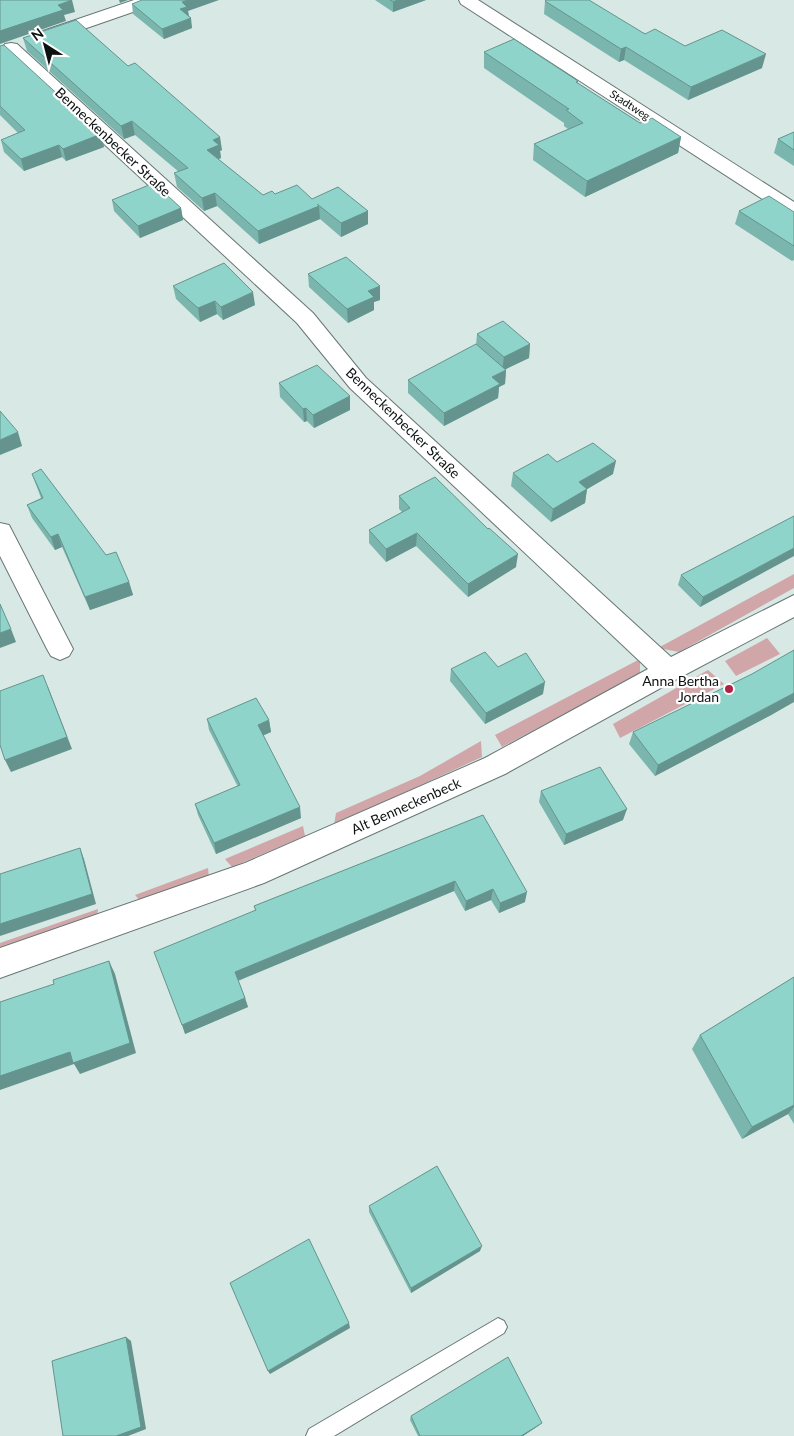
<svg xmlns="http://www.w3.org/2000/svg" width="794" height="1436" viewBox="0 0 794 1436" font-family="Lato,sans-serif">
  <rect width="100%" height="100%" fill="#d7e8e5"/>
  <path fill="#d1a6a9" d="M 794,574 L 794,588 L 679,652 L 658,648 Z
    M 767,638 L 780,654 L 736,676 L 725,661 Z
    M 640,659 L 640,674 L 502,747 L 495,735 Z
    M 708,670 L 724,684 L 620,738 L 613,724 Z
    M 481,741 L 482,757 L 334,825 L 336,813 L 420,776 Z
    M 303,826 L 305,836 L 232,867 L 225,859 Z
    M 208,868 L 209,878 L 142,903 L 135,895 Z
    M 98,909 L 97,918 L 0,951 L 0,943 Z"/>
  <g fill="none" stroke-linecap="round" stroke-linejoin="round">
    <g stroke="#677774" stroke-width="2">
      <path id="lane" d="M 498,1318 L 504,1321 L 507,1327 L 504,1333 L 334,1436 L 306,1436 L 309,1429 Z"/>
    </g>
    <g stroke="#677774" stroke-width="2">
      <path id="street" d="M 134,0 L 158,0 L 156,4 L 52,40 L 46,41 L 40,40 L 37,36 L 40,32 Z
        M 459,0 L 478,0 L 794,202 L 794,217 L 787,215 L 461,4 Z
        M 11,43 L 17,44 L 313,313 L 366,378 L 671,657 L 794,595 L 794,617 L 677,679 L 505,774 L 264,883 L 0,978 L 0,948 L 245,863 L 485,758 L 648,669 L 350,388 L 297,323 L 5,52 L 2,48 L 5,44 Z
        M 0,523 L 9,525 L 73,649 L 69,656 L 60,660 L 51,656 L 47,649 L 0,556 Z"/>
    </g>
    <use href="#lane" fill="#fff" fill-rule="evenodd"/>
    <use href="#street" fill="#fff" fill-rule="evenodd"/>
  </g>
  <path fill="#7bb6ae" d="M 375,0 L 426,0 L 393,12 Z
    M 545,1 L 685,46 L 762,68 L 688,100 L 624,60 L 619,62 L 544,14 Z
    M 132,4 L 188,11 L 189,16 L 192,28 L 164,39 L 133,14 Z
    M 23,38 L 222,150 L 220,151 L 221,158 L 218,159 L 263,195 L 275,194 L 368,211 L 368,224 L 341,237 L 320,219 L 259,244 L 217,206 L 204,211 L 177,187 L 174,173 L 179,172 L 135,135 L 124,139 L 27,51 Z
    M 0,46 L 101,134 L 104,147 L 66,161 L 62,157 L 24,171 L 4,152 L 1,140 L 18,133 L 0,115 Z
    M 484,52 L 578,81 L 578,84 L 640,123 L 681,137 L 678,153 L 585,197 L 533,160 L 534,144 L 568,129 L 564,126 L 564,123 L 484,68 Z
    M 794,132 L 794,166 L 774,153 L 778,139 Z
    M 112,200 L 181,208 L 183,220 L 140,238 L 114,211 Z
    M 739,211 L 794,212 L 794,260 L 792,261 L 735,224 Z
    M 308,274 L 380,300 L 374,302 L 374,310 L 348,323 L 309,287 Z
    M 173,286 L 255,305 L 223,320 L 217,314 L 200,322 L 176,299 Z
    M 477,334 L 530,344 L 529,358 L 505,369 L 506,370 L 505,384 L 499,387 L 498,398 L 444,426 L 408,393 L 408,380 L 476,345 Z
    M 279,383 L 350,396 L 350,410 L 314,428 L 307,421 L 304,422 L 280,397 Z
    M 557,462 L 613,474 L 587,489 L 585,503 L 551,522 L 511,486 L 513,473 Z
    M 32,474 L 106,555 L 129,582 L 133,595 L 90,610 L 62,547 L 55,550 L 32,518 L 27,505 L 41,498 Z
    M 399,496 L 516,567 L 468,597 L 416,546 L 386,562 L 369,543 L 369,530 L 402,512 L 399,509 Z
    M 759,574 L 700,607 L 678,585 L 681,575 Z
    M 498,667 L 543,694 L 485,724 L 450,681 L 451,669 Z
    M 773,714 L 655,776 L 629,744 L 633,732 Z
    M 207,719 L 269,720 L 271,732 L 263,735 L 301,818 L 216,854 L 198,815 L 195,804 L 238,787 L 209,730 Z
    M 541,791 L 623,820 L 564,845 L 539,802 Z
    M 483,815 L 525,902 L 499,913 L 491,900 L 465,911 L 454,891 L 238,981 L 245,998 L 248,1007 L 185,1034 L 255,910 L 254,906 Z
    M 794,977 L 794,1124 L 788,1114 L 742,1139 L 692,1049 L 700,1035 Z
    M 369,1206 L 480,1251 L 411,1293 L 369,1212 Z
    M 411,1416 L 542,1423 L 538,1426 L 523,1436 L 418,1436 L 410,1420 Z"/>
  <path fill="#64948d" d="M 72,0 L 75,12 L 64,15 L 66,21 L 0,44 L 0,31 L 58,5 Z
    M 119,0 L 128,0 L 120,3 Z
    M 188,0 L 219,0 L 188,11 L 189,17 L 180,9 L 182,2 Z
    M 398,0 L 426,0 L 393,12 L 393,2 Z
    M 191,18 L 192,28 L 164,39 L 162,29 Z
    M 626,47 L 624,60 L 619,62 L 621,49 Z
    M 766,54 L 762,68 L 688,100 L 691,87 Z
    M 132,121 L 135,135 L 124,139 L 121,126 Z
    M 101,134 L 104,147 L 66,161 L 63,149 Z
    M 220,137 L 222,150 L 220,151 L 221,158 L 208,163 L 207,150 L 213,140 Z
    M 681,137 L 678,153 L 585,197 L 587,181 Z
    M 59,145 L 62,157 L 24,171 L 21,159 Z
    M 215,193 L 217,206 L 204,211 L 202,198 Z
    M 319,206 L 320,219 L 259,244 L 258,231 Z
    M 181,208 L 183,220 L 140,238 L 138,226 Z
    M 368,211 L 368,224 L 341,237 L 341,223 Z
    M 380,286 L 380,300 L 374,302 L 374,310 L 348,323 L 347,309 L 368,291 Z
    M 253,292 L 255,305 L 223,320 L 221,307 Z
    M 215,301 L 217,314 L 200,322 L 198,308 Z
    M 530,344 L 529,358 L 502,371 L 504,357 Z
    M 506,370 L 505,384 L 499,387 L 498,398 L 444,426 L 444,413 L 492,377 Z
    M 350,396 L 350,410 L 314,428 L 313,415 Z
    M 306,408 L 307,421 L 304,422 L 303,409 Z
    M 18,432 L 22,446 L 0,455 L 0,440 Z
    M 616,461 L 613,474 L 577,495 L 579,482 Z
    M 587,489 L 585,503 L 551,522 L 553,509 Z
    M 417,533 L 416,546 L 386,562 L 386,549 Z
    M 58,534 L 62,547 L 55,550 L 51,537 Z
    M 794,548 L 794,556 L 700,607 L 703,597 Z
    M 518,554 L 516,567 L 468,597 L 468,584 Z
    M 129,582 L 133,595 L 90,610 L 85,597 Z
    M 11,629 L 16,642 L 0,648 L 0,633 Z
    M 545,682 L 543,694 L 485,724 L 486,713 Z
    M 48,687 L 72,749 L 11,772 L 5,760 Z
    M 794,693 L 794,702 L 773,714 L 655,776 L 658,765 Z
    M 269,720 L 271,732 L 260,737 L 258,725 Z
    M 300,807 L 301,818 L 216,854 L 214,843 Z
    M 627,809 L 623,820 L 564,845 L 566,834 Z
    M 80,848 L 84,859 L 96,904 L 0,936 L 0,924 Z
    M 455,881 L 454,891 L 237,981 L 235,972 Z
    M 493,889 L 491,900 L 465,911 L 466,901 Z
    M 527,892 L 525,902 L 499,913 L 500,903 Z
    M 109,961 L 115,974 L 136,1053 L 80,1074 L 74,1064 L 0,1090 L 0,1076 Z
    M 245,998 L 248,1007 L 185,1034 L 182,1025 Z
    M 794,1105 L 794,1107 L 788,1114 L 742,1139 L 752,1127 Z
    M 482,1246 L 480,1251 L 411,1293 L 411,1288 Z
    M 349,1323 L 350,1328 L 270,1374 L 268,1371 Z
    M 126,1337 L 131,1341 L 146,1429 L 128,1436 L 116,1436 Z
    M 542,1423 L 538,1426 L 523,1436 L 521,1436 Z"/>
  <path fill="#8fd4ca" stroke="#64948d" d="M 0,0 L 72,0 L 58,5 L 63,10 L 0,31 Z
    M 142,0 L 188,0 L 182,2 L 187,7 L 180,9 L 191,18 L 162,29 L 132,4 Z
    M 390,0 L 398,0 L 393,2 Z
    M 546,0 L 589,0 L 645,34 L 655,29 L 685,46 L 722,30 L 766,54 L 691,87 L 626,47 L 621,49 L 545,1 Z
    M 76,20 L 128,66 L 135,63 L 220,137 L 213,140 L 219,145 L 207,150 L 263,195 L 272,191 L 275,194 L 297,185 L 312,199 L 338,187 L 368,211 L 341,223 L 317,204 L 319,206 L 258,231 L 215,193 L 202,198 L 174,173 L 188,168 L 132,121 L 121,126 L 23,38 Z
    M 514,39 L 578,81 L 576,82 L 640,123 L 652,118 L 681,137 L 587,181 L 534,144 L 583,123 L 566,110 L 569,109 L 484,52 Z
    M 4,45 L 101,134 L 63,149 L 59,145 L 21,159 L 1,140 L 25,130 L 0,106 L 0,46 Z
    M 794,132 L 794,150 L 778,139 Z
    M 154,183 L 181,208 L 138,226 L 112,200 Z
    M 769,196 L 794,212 L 794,246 L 739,211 Z
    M 346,257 L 380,286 L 368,291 L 374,297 L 347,309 L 308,274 Z
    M 224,263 L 253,292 L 221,307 L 215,301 L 198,308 L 173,286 Z
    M 503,321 L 530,344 L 504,357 L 477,334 Z
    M 476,344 L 506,370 L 492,377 L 500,384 L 444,413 L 408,380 Z
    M 317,365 L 350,396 L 313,415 L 306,408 L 303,409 L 279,383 Z
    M 0,411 L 18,432 L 0,440 Z
    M 593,443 L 616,461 L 579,482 L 587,489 L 553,509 L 513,473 L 548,454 L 557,462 Z
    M 41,469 L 106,555 L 116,552 L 129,582 L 85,597 L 58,534 L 51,537 L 27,505 L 43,498 L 32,474 Z
    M 435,477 L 488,529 L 489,528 L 518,554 L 468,584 L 417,533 L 386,549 L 369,530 L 410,508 L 399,496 Z
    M 794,516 L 794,548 L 703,597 L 681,575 Z
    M 0,604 L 11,629 L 0,633 Z
    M 794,650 L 794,693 L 658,765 L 633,732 L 752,674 Z
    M 485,652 L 498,667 L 526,653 L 545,682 L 486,713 L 451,669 Z
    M 43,675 L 67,737 L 5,760 L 0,745 L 0,691 Z
    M 256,698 L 269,720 L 258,725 L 300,807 L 214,843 L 195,804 L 240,785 L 207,719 Z
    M 600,767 L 627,809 L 566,834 L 541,791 Z
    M 483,815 L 527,892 L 500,903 L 493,889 L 466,901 L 455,881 L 235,972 L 245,998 L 182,1025 L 154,952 L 256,910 L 254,906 Z
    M 80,848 L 92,894 L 0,924 L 0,874 Z
    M 109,961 L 130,1043 L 73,1063 L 70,1052 L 0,1076 L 0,1002 L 54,984 L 53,980 Z
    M 794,977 L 794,1105 L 752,1127 L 700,1035 Z
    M 437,1166 L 482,1246 L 411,1288 L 369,1206 Z
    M 309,1239 L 349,1323 L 268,1371 L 230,1283 Z
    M 126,1337 L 141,1427 L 116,1436 L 63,1436 L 52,1361 Z
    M 508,1357 L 542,1423 L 521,1436 L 420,1436 L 411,1416 Z"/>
  <circle fill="#b22044" stroke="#fff" stroke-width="2" cx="729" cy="689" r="5"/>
  <g text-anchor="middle" stroke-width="4.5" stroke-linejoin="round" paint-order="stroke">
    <g font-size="11" fill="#0c1211" stroke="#fff">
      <text transform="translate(630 105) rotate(33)" y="4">Stadtweg</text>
    </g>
    <g font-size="14" fill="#0c1211" stroke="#fff">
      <text transform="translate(113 142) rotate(43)" y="5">Benneckenbecker Straße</text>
      <text transform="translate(403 423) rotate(44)" y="5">Benneckenbecker Straße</text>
      <text transform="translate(406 806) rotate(-24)" y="5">Alt Benneckenbeck</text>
    </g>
    <g font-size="14" fill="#0c1211" stroke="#fff" text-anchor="end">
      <text x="719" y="686">Anna Bertha<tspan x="719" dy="16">Jordan</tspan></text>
    </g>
  </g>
  <g transform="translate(45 45) rotate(324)" stroke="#ffffff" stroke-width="4" paint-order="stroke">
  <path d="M0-4L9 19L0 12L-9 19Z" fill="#0c1211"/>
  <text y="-8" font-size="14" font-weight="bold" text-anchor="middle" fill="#0c1211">N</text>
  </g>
</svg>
